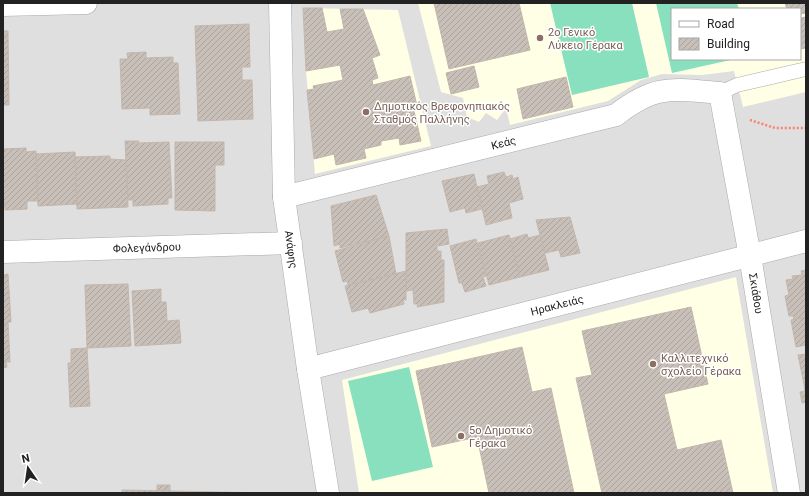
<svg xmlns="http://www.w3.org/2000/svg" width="809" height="496" viewBox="0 0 809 496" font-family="Roboto,sans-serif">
  <defs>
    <pattern id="building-hatch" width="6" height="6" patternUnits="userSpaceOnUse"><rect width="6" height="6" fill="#c7bfb8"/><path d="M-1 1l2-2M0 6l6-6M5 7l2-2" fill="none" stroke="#aba49e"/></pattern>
  </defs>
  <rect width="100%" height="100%" fill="#f2efe9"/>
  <path fill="#e0dfdf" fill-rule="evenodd" d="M 3,3 L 806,3 L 806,493 L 3,493 ZM 672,9 L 800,9 L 800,59 L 672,59 Z"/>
  <path fill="#ffffe5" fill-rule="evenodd" d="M 418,3 L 806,3 L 806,92 L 743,107 L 734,71 L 702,75 L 662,74 L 641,80 L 608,101 L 510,125 L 506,108 L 497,120 L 486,113 L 479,122 L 467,117 L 463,98 L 441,92 ZM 672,9 L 800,9 L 800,59 L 672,59 Z
    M 303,8 L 398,10 L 431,146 L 315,174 L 306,71 Z
    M 736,277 L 773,493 L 359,493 L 342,380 Z"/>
  <path fill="#88e0be" d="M 550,3 L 632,3 L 649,77 L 572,95 Z
    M 656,3 L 737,3 L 739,9 L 672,9 L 672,59 L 735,59 L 672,73 Z
    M 409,367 L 433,467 L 372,481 L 348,381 Z"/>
  <path fill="url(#building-hatch)" stroke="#c4b6ab" d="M 434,3 L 519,3 L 530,50 L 449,69 Z
    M 785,3 L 806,3 L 806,13 L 800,14 L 800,9 L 787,9 Z
    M 303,8 L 322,8 L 327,32 L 344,29 L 340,9 L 363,9 L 380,55 L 372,58 L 378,78 L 372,80 L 373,85 L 410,76 L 418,110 L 414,111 L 421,141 L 400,145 L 399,138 L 381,141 L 381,145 L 364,149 L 366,158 L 336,165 L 334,154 L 314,159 L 307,90 L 314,89 L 313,86 L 343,80 L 340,65 L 306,71 Z
    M 806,17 L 806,48 L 800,49 L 800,18 Z
    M 249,24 L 250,67 L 242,67 L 242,80 L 252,80 L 253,119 L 198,121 L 195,26 Z
    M 3,31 L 8,31 L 9,105 L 3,105 Z
    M 146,52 L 146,58 L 173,57 L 173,63 L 178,63 L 180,114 L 150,115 L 150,108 L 122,109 L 120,59 L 128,59 L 127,53 Z
    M 474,66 L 479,87 L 451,94 L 446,73 Z
    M 566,77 L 573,107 L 523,119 L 517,89 Z
    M 125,141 L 139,141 L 138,143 L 169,142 L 172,198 L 168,198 L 168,204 L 133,206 L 133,200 L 128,200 Z
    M 175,142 L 224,142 L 224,165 L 215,165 L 215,211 L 175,210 Z
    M 26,148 L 26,152 L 36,151 L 38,201 L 27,201 L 27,209 L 5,210 L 3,196 L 3,149 Z
    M 75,152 L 77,204 L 38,206 L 36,154 Z
    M 110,156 L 110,159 L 126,160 L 128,207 L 77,209 L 75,157 Z
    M 504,172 L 506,177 L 512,175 L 513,179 L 518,177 L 523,199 L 509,203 L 512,218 L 486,225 L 477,187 L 489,184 L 487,176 Z
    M 474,174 L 482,209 L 466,213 L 465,208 L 450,212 L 442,181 Z
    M 376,195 L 389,236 L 344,247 L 340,248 L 340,244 L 334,246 L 331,206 Z
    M 570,217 L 580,253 L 561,257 L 559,250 L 545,253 L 536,220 Z
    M 447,229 L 449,244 L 437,246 L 437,251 L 441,251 L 441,260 L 444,260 L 444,302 L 417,307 L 418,304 L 414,304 L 413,290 L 406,291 L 406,233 Z
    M 527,234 L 528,238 L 540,235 L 549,270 L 520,277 L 510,239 Z
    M 509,235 L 520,277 L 489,285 L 478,243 Z
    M 389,236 L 396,274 L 348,285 L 347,281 L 343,282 L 335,251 Z
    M 476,239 L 486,276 L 483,277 L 486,286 L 465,292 L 462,283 L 459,283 L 450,246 Z
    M 806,270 L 806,317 L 794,319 L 793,316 L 789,316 L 785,296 L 789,295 L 786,280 L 793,279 L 792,276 L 802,275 L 801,271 Z
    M 406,271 L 406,300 L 403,300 L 404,304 L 370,313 L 368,308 L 352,312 L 345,286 Z
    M 8,274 L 11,322 L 8,322 L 10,362 L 6,362 L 7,367 L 3,368 L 3,275 Z
    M 128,284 L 131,346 L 87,348 L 85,285 Z
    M 161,289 L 161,302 L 166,302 L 167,321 L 179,320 L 181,343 L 135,346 L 132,291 Z
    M 691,307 L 708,384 L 664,394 L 677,450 L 721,440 L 733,493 L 602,493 L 576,378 L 592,375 L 582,331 Z
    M 806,317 L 806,347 L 806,345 L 796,347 L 791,320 Z
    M 522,347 L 532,392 L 551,388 L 574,493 L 489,493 L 477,437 L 432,447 L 416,371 Z
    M 87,348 L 90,406 L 70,407 L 68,363 L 71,363 L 71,349 Z
    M 806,354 L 806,383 L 804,384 L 798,355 Z
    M 806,383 L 806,402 L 802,403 L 800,392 L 805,391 L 804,384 Z
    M 157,485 L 170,485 L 170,491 L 157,490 Z
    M 122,490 L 170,491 L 170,493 L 122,493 Z
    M 170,491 L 269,493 L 170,493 Z"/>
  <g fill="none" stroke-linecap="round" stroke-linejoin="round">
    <g stroke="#a9a9a9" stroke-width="15">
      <path id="service" d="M 720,93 L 737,85 L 806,69"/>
    </g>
    <g stroke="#a9a9a9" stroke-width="23">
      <g id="minor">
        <path id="s1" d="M 280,3 L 284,197 L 308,369 L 328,493"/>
        <path d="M 3,5 L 86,3"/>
        <path id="s2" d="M 284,197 L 616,115 C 656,84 672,89 720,93 L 750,256 L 789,493"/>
        <path id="s3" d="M 3,252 L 291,243"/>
        <path id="s4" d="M 308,369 L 806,241"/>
      </g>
    </g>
    <path stroke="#fa8072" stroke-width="2.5" stroke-dasharray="2 2" stroke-linecap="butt" d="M 750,120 L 775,128 L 806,128"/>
    <use href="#service" stroke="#fff" stroke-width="14"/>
    <use href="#minor" stroke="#fff" stroke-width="22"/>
  </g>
  <g fill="#8d6e63" stroke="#fff" stroke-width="1.5">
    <circle cx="540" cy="38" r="4"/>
    <circle cx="366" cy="112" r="4"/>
    <circle cx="653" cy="364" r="4"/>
    <circle cx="461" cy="436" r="4"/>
  </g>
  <g text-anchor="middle" stroke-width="3" stroke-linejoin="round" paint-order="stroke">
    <g font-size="11" fill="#785e54" stroke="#fff" text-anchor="start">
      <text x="548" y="36">2ο Γενικό<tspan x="548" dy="13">Λύκειο Γέρακα</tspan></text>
      <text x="374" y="110">Δημοτικός Βρεφονηπιακός<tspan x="374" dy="13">Σταθμός Παλλήνης</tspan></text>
      <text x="661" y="362">Καλλιτεχνικό<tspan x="661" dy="13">σχολείο Γέρακα</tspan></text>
      <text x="469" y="434">5ο Δημοτικό<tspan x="469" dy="13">Γέρακα</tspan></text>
    </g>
    <g font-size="11" fill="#222" stroke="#fff">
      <text dy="4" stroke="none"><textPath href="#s2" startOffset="226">Κεάς</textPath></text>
      <text dy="4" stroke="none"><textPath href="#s3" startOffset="144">Φολεγάνδρου</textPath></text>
      <text dy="4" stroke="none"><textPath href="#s1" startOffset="247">Ανάφης</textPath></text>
      <text dy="4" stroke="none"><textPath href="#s2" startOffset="656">Σκιάθου</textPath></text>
      <text dy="4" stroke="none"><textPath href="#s4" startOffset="257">Ηρακλειάς</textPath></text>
    </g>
  </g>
  <rect width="809" height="496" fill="none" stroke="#222222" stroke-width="8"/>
  <rect x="671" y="8" width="130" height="52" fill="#ffffff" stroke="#a7a7a7"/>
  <rect x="679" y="21" width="20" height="6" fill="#ffffff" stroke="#a7a7a7"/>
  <text x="707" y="28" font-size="12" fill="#222222">Road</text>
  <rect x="679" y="38" width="20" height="12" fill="url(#building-hatch)" stroke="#a7a7a7"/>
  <text x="707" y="48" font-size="12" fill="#222222">Building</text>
  <g transform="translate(28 468) rotate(347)" stroke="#ffffff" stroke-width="3" paint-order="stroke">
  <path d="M0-3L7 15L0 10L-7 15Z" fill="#222222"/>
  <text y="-6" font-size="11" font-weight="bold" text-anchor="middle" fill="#222222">N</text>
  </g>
</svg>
